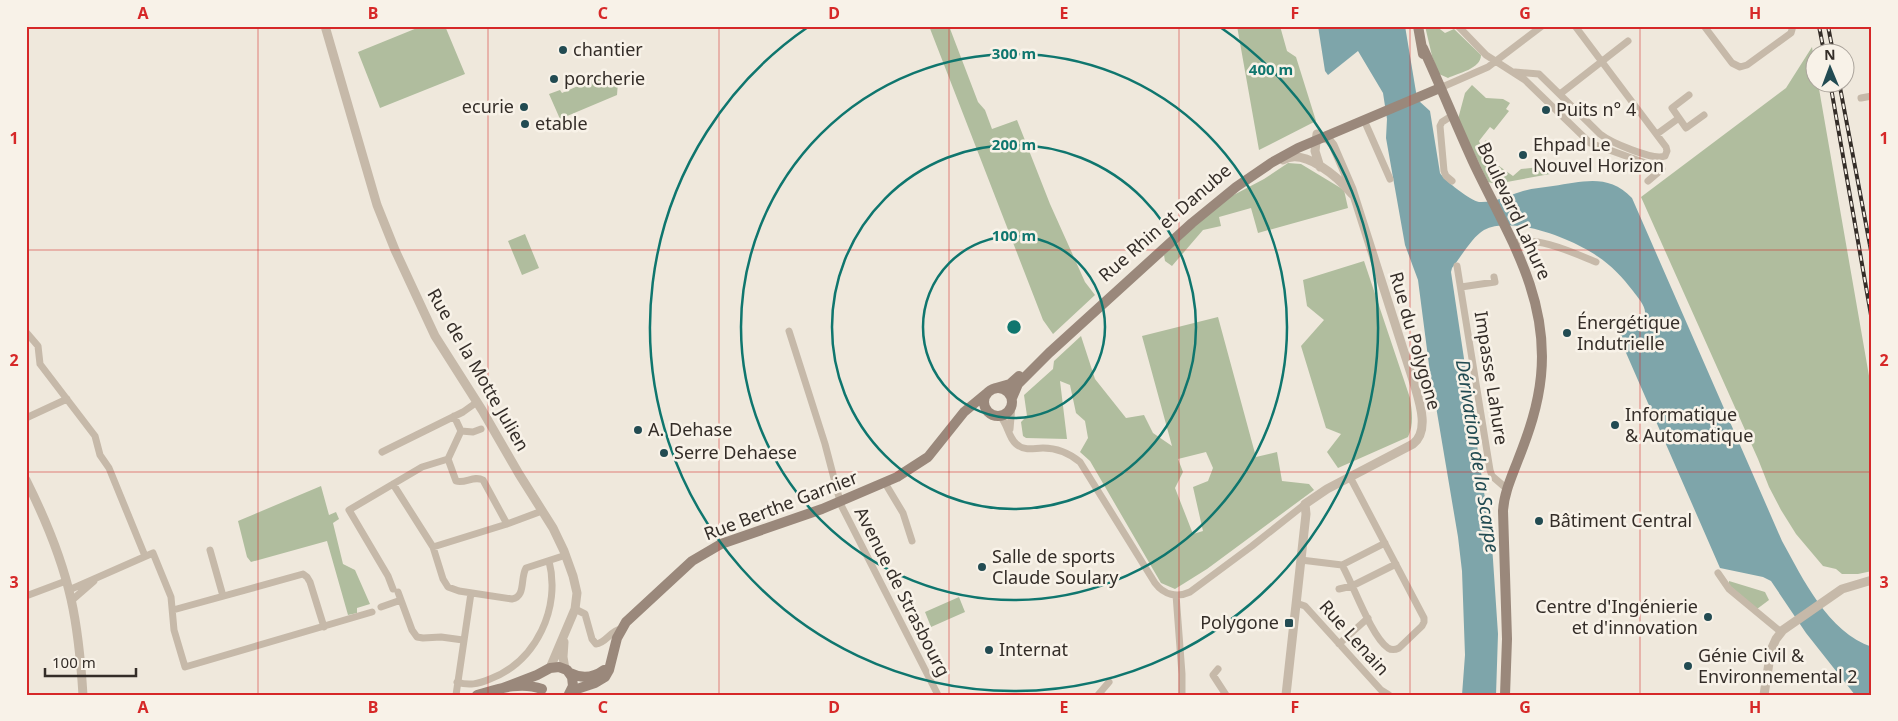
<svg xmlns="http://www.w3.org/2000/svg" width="1898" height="721" viewBox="0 0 1898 721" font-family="'Noto Sans',sans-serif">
  <rect width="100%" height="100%" fill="#efe8dc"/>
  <path fill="#b0bd9e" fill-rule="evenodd" d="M 422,26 L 445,26 L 465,74 L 380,108 L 358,52 Z
    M 929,26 L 949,26 L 978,102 L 985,110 L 992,129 L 1017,120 L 1050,204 L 1085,282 L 1095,295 L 1053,334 L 1043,320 Z
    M 1237,26 L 1280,26 L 1287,51 L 1296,57 L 1316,121 L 1259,150 Z
    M 1425,26 L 1436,26 L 1445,33 L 1454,29 L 1481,55 C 1481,69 1458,73 1448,78 L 1439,74 L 1432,56 Z
    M 1812,47 L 1815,67 L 1816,82 L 1818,83 L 1872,393 L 1872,571 L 1858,574 L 1842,574 L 1836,569 L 1823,566 L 1796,534 L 1781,510 L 1769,487 L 1758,459 L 1641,197 L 1786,88 Z
    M 605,74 L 609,74 L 618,82 L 617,95 L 560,119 L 549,94 L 560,90 L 562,93 Z
    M 1472,85 L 1486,98 L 1503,99 L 1510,103 L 1506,109 L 1509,111 L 1494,130 L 1490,127 L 1479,141 L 1481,146 L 1486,140 L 1499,166 L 1513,176 L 1521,169 L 1549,166 L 1550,174 L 1496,184 L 1488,182 L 1458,119 L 1465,93 Z
    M 1288,163 L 1301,164 L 1344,190 L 1348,208 L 1258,233 L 1251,208 L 1219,217 L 1221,226 L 1203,230 L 1172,266 L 1165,261 L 1164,255 L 1202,218 L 1226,199 L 1264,179 Z
    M 525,234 L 539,268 L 522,275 L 508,241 Z
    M 1364,261 L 1410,398 C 1412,412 1414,424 1408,437 L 1338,468 L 1327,452 L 1341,434 L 1326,428 L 1301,346 L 1324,320 L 1307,306 L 1303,280 Z
    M 1218,317 L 1256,457 L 1277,452 L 1282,481 L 1309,484 L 1314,490 L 1207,569 L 1175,589 L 1161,583 L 1090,461 L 1080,452 L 1088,438 L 1085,421 L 1076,413 L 1070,385 L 1060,381 L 1067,439 L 1026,438 L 1023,436 L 1021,422 L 1027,416 L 1024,395 L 1053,369 L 1054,361 L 1081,336 L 1095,379 L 1126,418 L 1144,415 L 1153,433 L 1172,446 L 1142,336 ZM 1206,452 L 1213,468 L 1208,481 L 1193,487 L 1203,531 L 1193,534 L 1175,488 L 1183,472 L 1178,459 Z
    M 321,486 L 329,515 L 336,512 L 339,519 L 333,523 L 343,564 L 355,570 L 370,604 L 357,608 L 357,613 L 348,615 L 327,541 L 251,562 L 247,557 L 238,521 Z
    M 1729,581 L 1765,592 L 1769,600 L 1757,609 L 1729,585 Z
    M 959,597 L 965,612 L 931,627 L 925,612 Z"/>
  <path fill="#7ea5aa" d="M 1318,26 L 1405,26 L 1416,92 L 1419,101 L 1430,111 L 1440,173 C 1444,180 1471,201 1479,202 C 1493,203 1507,196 1520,192 C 1531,188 1542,188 1553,186 C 1583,182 1608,173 1632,198 L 1782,541 C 1803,579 1828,632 1872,647 L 1872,695 L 1855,695 L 1806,633 L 1771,581 L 1763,577 L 1720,568 L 1620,339 C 1618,323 1639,326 1645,314 C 1646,306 1638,298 1633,291 C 1623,278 1611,265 1597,256 C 1572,239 1513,215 1484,230 C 1473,236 1460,258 1452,268 L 1451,272 L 1492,545 L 1498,634 L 1496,695 L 1462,695 L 1465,655 L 1462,571 L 1458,537 L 1429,365 L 1418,280 L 1405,245 L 1386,138 L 1387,119 L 1383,93 L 1358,51 L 1328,75 L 1325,71 Z"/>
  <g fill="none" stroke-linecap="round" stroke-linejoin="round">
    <path stroke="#c6b9a9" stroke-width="7" d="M 1458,26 L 1486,55 L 1525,80 L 1590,143 L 1662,169 L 1648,181
      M 1704,26 L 1732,63 L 1740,67 L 1747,65 L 1791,33 L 1793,26
      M 1515,72 L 1539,74 L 1600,134 C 1610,142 1653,161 1665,156 L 1667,151 L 1666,147 L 1575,26
      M 1440,88 L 1488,67 L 1542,26
      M 1560,94 L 1628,41
      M 1689,95 L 1672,108 L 1686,128 L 1704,115
      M 1861,98 L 1872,96
      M 1364,120 L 1390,179
      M 1657,134 L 1679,118
      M 1452,181 L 1446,176 L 1444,171 L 1440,126 L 1442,122 L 1453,115
      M 1514,244 C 1534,234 1576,254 1596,262
      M 1457,266 L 1490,470 L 1492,476 L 1507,489
      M 1461,287 L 1495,282 L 1494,277
      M 789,331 L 825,444 L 841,505 L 938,695
      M 26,332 L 38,346 L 40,364 L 95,436 L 100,455 L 109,468 L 145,556
      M 454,416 L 461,431 L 473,432 L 481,429
      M 1000,416 C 1008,424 1009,441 1019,446 C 1026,451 1035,448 1043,448 C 1057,448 1069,453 1080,462 L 1155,583 C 1164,595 1177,598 1190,592 L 1252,546 L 1305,504
      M 26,418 L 67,399
      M 1010,429 L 1012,406
      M 382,452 L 463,412 L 477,402
      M 448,459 L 456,481 C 465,484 474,475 483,480 L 507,524
      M 448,459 L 461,431
      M 885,483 L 903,513 L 912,541
      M 393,484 L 433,547 L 443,579 L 448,587 L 459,591 L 512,599 C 526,597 520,578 526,568 L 566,555
      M 433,547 L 507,524 L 542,511
      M 210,550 L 223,596
      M 1301,560 L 1342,565 L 1385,543
      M 1342,565 C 1353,584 1371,636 1388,648 C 1391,650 1395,650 1399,648 L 1422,626 L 1424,622 L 1424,618 L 1350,477
      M 1718,573 L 1729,589 L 1781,632
      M 393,589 L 388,576 L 349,510 L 422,467 L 448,459
      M 1339,589 L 1352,586 L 1396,564
      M 69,590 L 153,553 L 171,597 L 174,630 L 185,667 L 372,612
      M 398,592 L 412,630 L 417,637 L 423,638 L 441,637 L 463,640
      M 1176,595 L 1182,674 L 1182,695
      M 26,596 L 66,581
      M 71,601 L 94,581
      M 1296,603 L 1305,606 L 1381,690 L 1389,695
      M 381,607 L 401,600
      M 575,609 L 585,614 L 592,639 L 596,644 C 606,643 610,631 621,629
      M 173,610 L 303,574 L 307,577 L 310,582 L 324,627
      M 1339,644 L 1368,618
      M 1218,669 L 1213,675 L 1226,695
      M 457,682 C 469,686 478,684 490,679 C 537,661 561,607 549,561
      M 456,695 L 471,593
      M 1098,695 L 1109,682"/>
    <path stroke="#c6b9a9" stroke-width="9" d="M 325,26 L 377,205 L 395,250 L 435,336 L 482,410 L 519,474 L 553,528 L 564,551 L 573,576 L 577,593 L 575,609 L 550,668
      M 1283,160 C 1304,147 1339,178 1352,194
      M 26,480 C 44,516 62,559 71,599 C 78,630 81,663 83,695
      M 564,642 L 563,657 L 565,669
      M 1286,695 L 1306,514 L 1305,504 L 1327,489 L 1413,444 C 1431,430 1418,398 1413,380 L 1352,189 L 1333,145 L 1329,140 L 1317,134 L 1315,151 L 1320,167
      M 1764,695 L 1771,650 L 1776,639 L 1783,630 L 1842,589 L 1872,580"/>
    <path stroke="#9a887b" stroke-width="10" d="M 1418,26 L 1423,54
      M 1423,48 C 1441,87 1457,127 1475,166 C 1508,235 1549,296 1541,376 C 1538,406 1529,432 1518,460 C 1512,476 1504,493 1503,511 L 1507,639 L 1505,695
      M984 402a14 14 0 1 1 28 0a14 14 0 1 1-28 0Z
      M 996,388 L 1010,384 L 1019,376
      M 1012,398 L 1018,384 L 1049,353 L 1192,223 L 1236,187 L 1271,163 L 1298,148 L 1440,88
      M 570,673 C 582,679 593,678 604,670
      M 503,688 L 537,675 L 550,668 L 559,667 L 567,670 L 572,677 L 573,686 L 569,694
      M 571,691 L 595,683 L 605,677 L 609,670 L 617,638 L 626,622 L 692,561 L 721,544 L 822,509 L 897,477 L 928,457 L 964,412 L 987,393
      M 477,695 C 498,689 520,681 542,689"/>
    <g stroke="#342d28" stroke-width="4">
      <path id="rail" d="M 1819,26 L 1824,52
        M 1828,26 L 1833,52
        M 1830,82 L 1872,321
        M 1839,82 L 1872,256"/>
    </g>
    <use href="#rail" stroke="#f8f2e8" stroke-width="2" stroke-dasharray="5.5" stroke-linecap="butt"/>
  </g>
  <path fill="none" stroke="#d62828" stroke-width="1" stroke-opacity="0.55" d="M 258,26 L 258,695M 488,26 L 488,695M 719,26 L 719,695M 949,26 L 949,695M 1179,26 L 1179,695M 1410,26 L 1410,695M 1640,26 L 1640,695M 26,250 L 1872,250M 26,472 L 1872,472"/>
  <g fill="none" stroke="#0f766e" stroke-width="2.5">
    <circle cx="1014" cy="327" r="91"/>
    <circle cx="1014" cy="327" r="182"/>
    <circle cx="1014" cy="327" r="273"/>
    <path d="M1220 27A364 364 0 1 1 808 27"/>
  </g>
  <g fill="#224b52" stroke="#f8f2e8" stroke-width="2">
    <circle cx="563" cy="50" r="5"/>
    <circle cx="554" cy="79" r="5"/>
    <circle cx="524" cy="107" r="5"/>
    <circle cx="1546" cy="110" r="5"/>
    <circle cx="525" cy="124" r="5"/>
    <circle cx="1523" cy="155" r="5"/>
    <circle cx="1567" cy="333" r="5"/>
    <circle cx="1615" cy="425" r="5"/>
    <circle cx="638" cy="430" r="5"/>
    <circle cx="664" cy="453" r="5"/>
    <circle cx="1539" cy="521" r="5"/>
    <circle cx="982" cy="567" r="5"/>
    <circle cx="1708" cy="617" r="5"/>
    <rect x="1284" y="618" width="10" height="10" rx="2.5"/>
    <circle cx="989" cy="650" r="5"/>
    <circle cx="1688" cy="666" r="5"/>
  </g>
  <g text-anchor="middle" stroke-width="5" stroke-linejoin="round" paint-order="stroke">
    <g font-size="18" fill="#342d28" stroke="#f8f2e8" text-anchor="start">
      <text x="573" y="56">chantier</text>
      <text x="564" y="85">porcherie</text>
      <text x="514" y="113" text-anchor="end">ecurie</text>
      <text x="1556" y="116">Puits n° 4</text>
      <text x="535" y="130">etable</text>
      <text x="1533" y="151">Ehpad Le<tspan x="1533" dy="21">Nouvel Horizon</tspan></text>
      <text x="1577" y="329">Énergétique<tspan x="1577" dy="21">Indutrielle</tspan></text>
      <text x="1625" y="421">Informatique<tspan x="1625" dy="21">&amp; Automatique</tspan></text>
      <text x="648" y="436">A. Dehase</text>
      <text x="674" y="459">Serre Dehaese</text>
      <text x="1549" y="527">Bâtiment Central</text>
      <text x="992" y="563">Salle de sports<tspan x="992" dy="21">Claude Soulary</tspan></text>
      <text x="1698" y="613" text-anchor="end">Centre d'Ingénierie<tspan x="1698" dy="21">et d'innovation</tspan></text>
      <text x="1279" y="629" text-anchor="end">Polygone</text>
      <text x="999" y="656">Internat</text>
      <text x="1698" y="662">Génie Civil &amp;<tspan x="1698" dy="21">Environnemental 2</tspan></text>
    </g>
    <g font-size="18" fill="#342d28" stroke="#f8f2e8">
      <text transform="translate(1514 211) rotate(65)" y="6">Boulevard Lahure</text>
      <text transform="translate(1165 223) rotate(-41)" y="6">Rue Rhin et Danube</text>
      <text transform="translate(1415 341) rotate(74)" y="6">Rue du Polygone</text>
      <text transform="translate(478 370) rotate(60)" y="6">Rue de la Motte Julien</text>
      <text transform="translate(1491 378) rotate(81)" y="6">Impasse Lahure</text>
      <text transform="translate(781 506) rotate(-21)" y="6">Rue Berthe Garnier</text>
      <text transform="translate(902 592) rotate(63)" y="6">Avenue de Strasbourg</text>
      <text transform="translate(1354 638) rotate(48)" y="6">Rue Lenain</text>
    </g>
    <g font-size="19" font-style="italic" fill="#224b52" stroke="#f8f2e8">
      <text transform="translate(1478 456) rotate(81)" y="7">Dérivation de la Scarpe</text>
    </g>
  </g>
  <circle cx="1014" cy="327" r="8" fill="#0f766e" stroke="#f8f2e8" stroke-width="2.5"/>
  <g font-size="15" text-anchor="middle" font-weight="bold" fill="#0f766e" stroke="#f8f2e8" stroke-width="5" stroke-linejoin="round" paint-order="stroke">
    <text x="1014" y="59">300 m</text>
    <text x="1271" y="75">400 m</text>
    <text x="1014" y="150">200 m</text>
    <text x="1014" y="241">100 m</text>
  </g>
  <rect width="1898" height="721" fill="none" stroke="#f8f2e8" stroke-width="55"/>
  <g transform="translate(1830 68) rotate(359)"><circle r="24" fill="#f8f2e8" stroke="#aaa39b"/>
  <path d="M0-4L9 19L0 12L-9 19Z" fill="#224b52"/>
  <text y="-8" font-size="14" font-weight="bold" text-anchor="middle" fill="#342d28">N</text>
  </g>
  <path d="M45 668v8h91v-8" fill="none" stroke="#342d28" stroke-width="2.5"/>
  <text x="52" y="668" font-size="15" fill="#342d28" stroke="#f8f2e8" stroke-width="4" paint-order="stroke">100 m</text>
  <rect x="28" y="28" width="1842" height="666" fill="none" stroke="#d62828" stroke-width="2"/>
  <g font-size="16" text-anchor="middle" font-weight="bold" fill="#d62828">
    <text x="143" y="19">A</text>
    <text x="373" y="19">B</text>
    <text x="603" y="19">C</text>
    <text x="834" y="19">D</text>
    <text x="1064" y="19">E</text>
    <text x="1295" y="19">F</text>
    <text x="1525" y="19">G</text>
    <text x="1755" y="19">H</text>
    <text x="14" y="144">1</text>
    <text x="1884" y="144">1</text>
    <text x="14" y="366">2</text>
    <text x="1884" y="366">2</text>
    <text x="14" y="588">3</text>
    <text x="1884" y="588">3</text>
    <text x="143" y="713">A</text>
    <text x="373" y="713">B</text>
    <text x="603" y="713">C</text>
    <text x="834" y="713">D</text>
    <text x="1064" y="713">E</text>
    <text x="1295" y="713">F</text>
    <text x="1525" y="713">G</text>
    <text x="1755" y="713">H</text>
  </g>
</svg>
